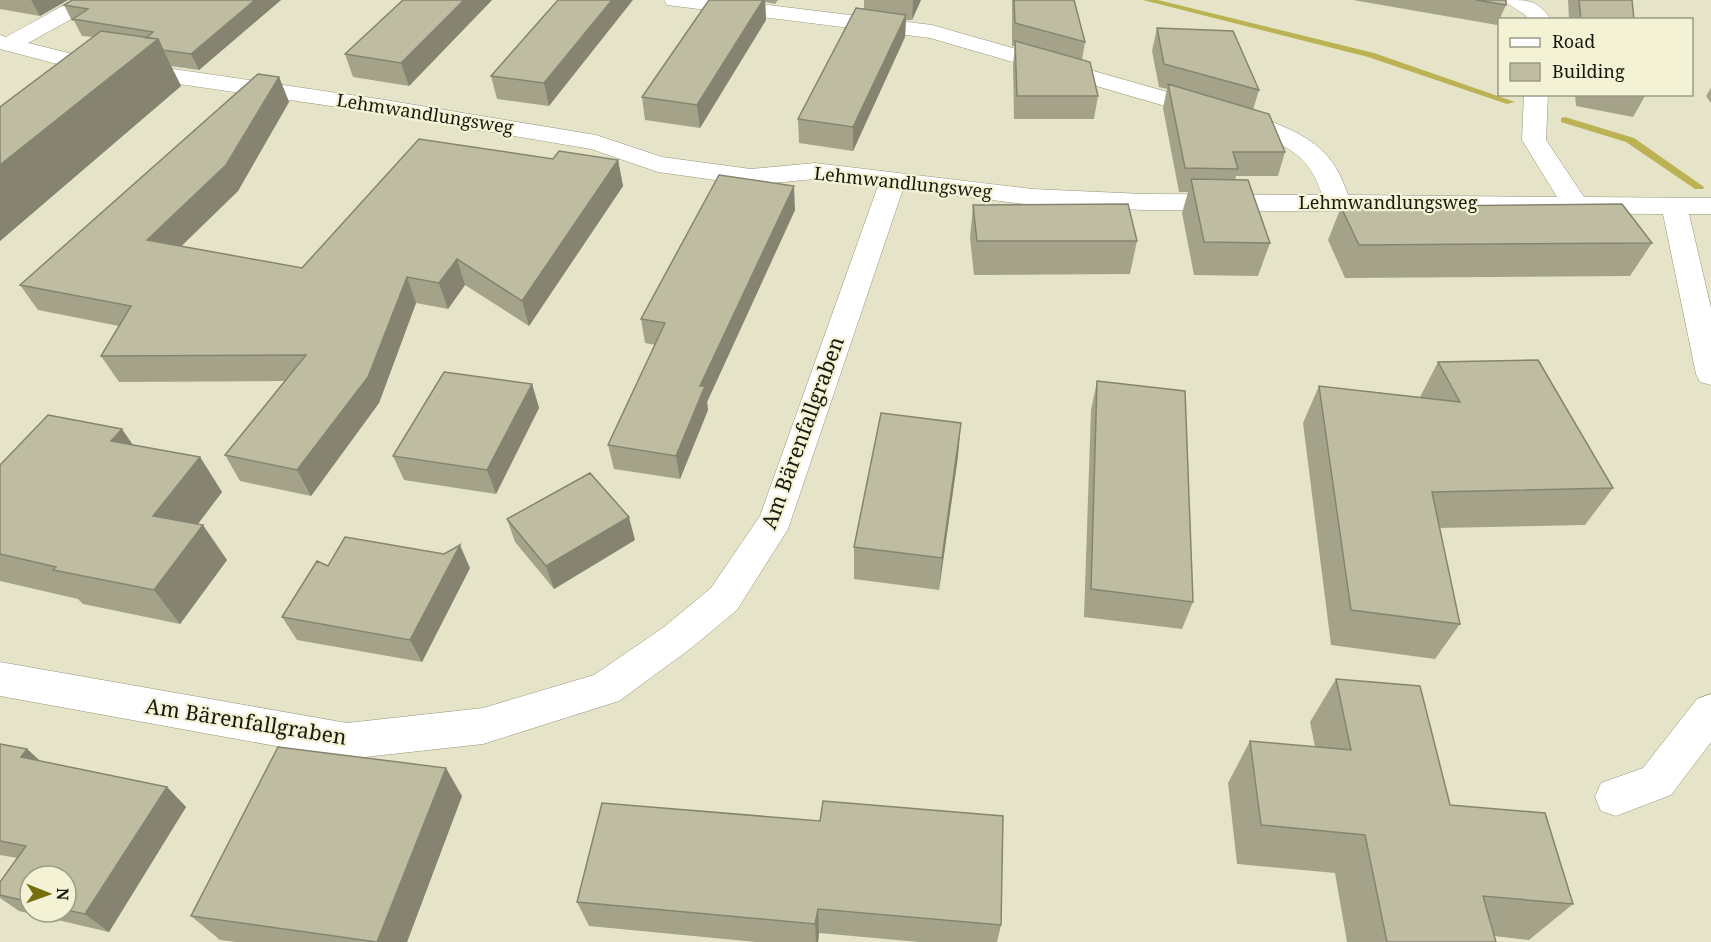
<svg xmlns="http://www.w3.org/2000/svg" width="1711" height="942" viewBox="0 0 1711 942" font-family="'Noto Serif',serif">
  <rect width="100%" height="100%" fill="#e6e4c8"/>
  <g fill="none" stroke-linecap="round" stroke-linejoin="round">
    <path fill="#bbb254" fill-rule="evenodd" d="M 1143,0 L 1158,0 L 1374,53 L 1515,102 L 1507,104 L 1368,57 Z
      M 1565,117 L 1634,138 L 1704,187 L 1703,189 L 1695,189 L 1626,142 L 1561,122 L 1561,118 Z"/>
    <g stroke="#969479" stroke-width="1">
      <path id="street" d="M 73,0 L 100,0 L 97,5 L 28,43 L 77,55 L 379,99 L 596,135 L 662,157 L 751,169 L 815,163 L 1032,189 L 1144,194 L 1322,195 C 1310,156 1290,148 1255,132 L 930,38 L 675,6 L 667,5 L 664,0 L 727,0 L 932,25 L 1273,122 C 1313,139 1334,152 1348,195 L 1557,197 L 1522,140 L 1524,94 L 1548,94 L 1546,140 L 1584,197 L 1711,198 L 1711,214 L 1689,214 L 1711,308 L 1711,385 L 1700,382 L 1696,374 L 1663,214 L 1144,210 L 1032,205 L 903,189 L 788,529 L 737,610 L 690,649 L 619,701 L 483,744 L 347,759 L 0,696 L 0,662 L 347,723 L 483,708 L 594,675 L 664,627 L 711,588 L 760,516 L 878,186 L 815,179 L 751,185 L 658,172 L 591,149 L 379,113 L 76,69 L 0,49 L 0,35 L 6,37 Z
        M 1505,0 C 1531,0 1536,0 1552,20 L 1529,20 C 1523,10 1511,9 1505,0 Z
        M 1711,694 L 1711,742 L 1671,795 L 1616,816 L 1601,811 L 1595,797 L 1601,783 L 1643,768 L 1697,699 Z"/>
    </g>
    <use href="#street" fill="#fff" fill-rule="evenodd"/>
  </g>
  <path fill="#a4a38a" fill-rule="evenodd" d="M 0,0 L 68,0 L 40,16 L 0,9 Z
    M 281,0 L 199,70 L 171,66 L 181,86 L 0,241 L 0,107 L 93,37 L 82,36 L 74,21 L 72,21 L 64,5 Z
    M 403,0 L 492,0 L 409,86 L 353,77 L 345,54 Z
    M 558,0 L 549,106 L 497,99 L 491,76 Z
    M 709,0 L 778,0 L 775,4 L 765,2 L 766,20 L 700,128 L 645,120 L 642,97 Z
    M 864,0 L 921,0 L 912,20 L 906,20 L 905,37 L 853,151 L 799,143 L 798,119 L 864,9 Z
    M 1012,0 L 1074,0 L 1085,42 L 1082,60 L 1098,96 L 1094,119 L 1014,119 L 1013,64 L 1015,46 L 1012,46 Z
    M 1353,0 L 1506,0 L 1506,5 L 1497,25 Z
    M 1568,0 L 1632,0 L 1634,20 L 1569,20 Z
    M 1157,28 L 1259,90 L 1253,110 L 1285,152 L 1278,176 L 1236,176 L 1235,180 L 1270,243 L 1258,276 L 1194,275 L 1182,213 L 1188,192 L 1179,192 L 1163,108 L 1167,89 L 1159,87 L 1152,51 Z
    M 279,77 L 289,102 L 238,191 L 181,246 L 302,268 L 553,159 L 618,160 L 623,186 L 529,326 L 465,285 L 448,309 L 416,303 L 379,403 L 311,496 L 240,481 L 225,455 L 285,381 L 119,382 L 101,356 L 119,326 L 38,310 L 20,285 Z
    M 1711,88 L 1711,103 L 1706,96 Z
    M 1575,94 L 1644,94 L 1645,96 L 1633,117 L 1576,106 Z
    M 973,205 L 1137,241 L 1130,274 L 974,275 L 970,238 Z
    M 1341,207 L 1652,243 L 1630,276 L 1345,278 L 1328,240 Z
    M 795,210 L 707,402 L 708,410 L 680,479 L 614,469 L 608,445 L 655,345 L 645,343 L 641,319 Z
    M 1438,362 L 1613,488 L 1585,525 L 1439,528 L 1460,624 L 1435,659 L 1331,645 L 1303,423 L 1319,386 L 1420,397 Z
    M 1097,381 L 1193,602 L 1182,629 L 1084,617 L 1091,410 Z
    M 532,384 L 539,408 L 496,494 L 404,480 L 393,456 Z
    M 133,445 L 200,457 L 222,492 L 198,524 L 227,560 L 180,624 L 83,604 L 78,599 L 0,581 L 0,465 Z
    M 958,456 L 939,590 L 854,579 L 854,547 Z
    M 507,519 L 635,540 L 554,589 L 515,542 Z
    M 328,566 L 470,568 L 422,662 L 297,640 L 282,617 Z
    M 1336,679 L 1450,805 L 1573,904 L 1529,940 L 1494,936 L 1496,942 L 1347,942 L 1335,873 L 1237,864 L 1228,783 L 1250,741 L 1315,747 L 1310,722 Z
    M 0,744 L 27,749 L 40,761 L 167,787 L 186,807 L 109,932 L 19,911 L 0,898 L 0,882 L 17,858 L 0,855 ZM 30,876 L 66,876 L 66,912 L 30,912 Z
    M 462,796 L 407,942 L 236,942 L 220,940 L 191,916 Z
    M 820,821 L 1001,925 L 997,942 L 919,942 L 819,933 L 818,942 L 756,942 L 589,926 L 577,902 Z"/>
  <path fill="#868471" d="M 31,0 L 68,0 L 40,16 Z
    M 255,0 L 281,0 L 199,70 L 191,54 Z
    M 464,0 L 492,0 L 409,86 L 401,63 Z
    M 612,0 L 633,0 L 549,106 L 544,83 Z
    M 763,0 L 765,0 L 766,20 L 700,128 L 697,105 Z
    M 913,0 L 921,0 L 912,20 Z
    M 906,15 L 905,37 L 853,151 L 853,127 Z
    M 158,39 L 181,86 L 0,241 L 0,165 Z
    M 279,77 L 289,102 L 238,191 L 161,266 L 147,240 Z
    M 618,160 L 623,186 L 529,326 L 522,301 Z
    M 794,186 L 795,210 L 707,402 L 708,410 L 680,479 L 676,456 L 700,386 Z
    M 457,259 L 465,285 L 448,309 L 439,283 Z
    M 407,277 L 416,303 L 379,403 L 311,496 L 297,470 Z
    M 532,384 L 539,408 L 496,494 L 487,470 Z
    M 961,423 L 958,456 L 939,590 L 942,558 Z
    M 122,429 L 146,464 L 111,441 Z
    M 200,457 L 222,492 L 178,550 L 153,516 Z
    M 629,517 L 635,540 L 554,589 L 546,566 Z
    M 203,525 L 227,560 L 180,624 L 154,590 Z
    M 460,545 L 470,568 L 422,662 L 410,640 Z
    M 27,749 L 50,770 L 21,757 Z
    M 446,768 L 462,796 L 407,942 L 377,942 Z
    M 167,787 L 186,807 L 109,932 L 85,914 Z
    M 818,909 L 819,933 L 818,942 L 816,942 L 815,924 Z"/>
  <path fill="#bfbda1" stroke="#868471" stroke-width="1.5" d="M 72,0 L 255,0 L 191,54 L 163,50 L 158,39 L 146,38 L 153,32 L 73,19 L 88,9 L 64,5 Z
    M 403,0 L 464,0 L 401,63 L 345,54 Z
    M 558,0 L 612,0 L 544,83 L 491,76 Z
    M 709,0 L 763,0 L 697,105 L 642,97 Z
    M 1014,0 L 1074,0 L 1085,42 L 1015,23 Z
    M 1476,0 L 1506,0 L 1506,5 Z
    M 1579,0 L 1632,0 L 1634,20 L 1581,20 Z
    M 856,8 L 906,15 L 853,127 L 798,119 Z
    M 1157,28 L 1233,31 L 1259,90 L 1164,64 Z
    M 101,31 L 158,39 L 0,165 L 0,107 Z
    M 1015,41 L 1090,62 L 1098,96 L 1017,96 Z
    M 258,74 L 279,77 L 226,165 L 147,240 L 302,268 L 419,139 L 553,159 L 559,151 L 618,160 L 522,301 L 457,259 L 439,283 L 407,277 L 368,377 L 297,470 L 225,455 L 306,355 L 101,356 L 131,306 L 20,285 Z
    M 1168,84 L 1269,114 L 1285,152 L 1233,152 L 1238,169 L 1185,168 Z
    M 719,175 L 794,186 L 700,386 L 705,386 L 676,456 L 608,445 L 665,323 L 641,319 Z
    M 1191,179 L 1248,180 L 1270,243 L 1204,242 Z
    M 1128,204 L 1137,241 L 977,241 L 973,205 Z
    M 1622,204 L 1652,243 L 1359,245 L 1341,207 Z
    M 1538,360 L 1613,488 L 1432,492 L 1460,624 L 1351,610 L 1319,386 L 1460,402 L 1438,362 Z
    M 444,372 L 532,384 L 487,470 L 393,456 Z
    M 1097,381 L 1185,391 L 1193,602 L 1091,589 Z
    M 881,413 L 961,423 L 942,558 L 854,547 Z
    M 48,415 L 122,429 L 111,441 L 200,457 L 153,516 L 203,525 L 154,590 L 53,570 L 56,567 L 0,554 L 0,465 Z
    M 590,473 L 629,517 L 546,566 L 507,519 Z
    M 345,537 L 444,554 L 460,545 L 410,640 L 282,617 L 317,561 L 328,566 Z
    M 1336,679 L 1420,686 L 1450,805 L 1545,813 L 1573,904 L 1483,896 L 1496,942 L 1387,942 L 1365,835 L 1261,825 L 1250,741 L 1351,750 Z
    M 0,744 L 27,749 L 21,757 L 167,787 L 85,914 L 66,910 L 66,876 L 30,876 L 30,902 L 0,895 L 0,882 L 26,846 L 0,841 Z
    M 278,747 L 446,768 L 377,942 L 191,916 Z
    M 823,801 L 1003,816 L 1001,925 L 818,909 L 815,924 L 577,902 L 602,803 L 820,821 Z"/>
  <g text-anchor="middle" stroke-width="4.5" stroke-linejoin="round" paint-order="stroke">
    <g font-size="18" fill="#19180e" stroke="#f4f2d5">
      <text transform="translate(425 114) rotate(9)" y="6">Lehmwandlungsweg</text>
      <text transform="translate(903 183) rotate(6)" y="6">Lehmwandlungsweg</text>
      <text x="1388" y="209">Lehmwandlungsweg</text>
    </g>
    <g font-size="21" fill="#19180e" stroke="#f4f2d5">
      <text transform="translate(803 433) rotate(-70)" y="7">Am Bärenfallgraben</text>
      <text transform="translate(246 722) rotate(9)" y="7">Am Bärenfallgraben</text>
    </g>
  </g>
  <rect x="1498" y="18" width="195" height="78" fill="#f4f2d5" stroke="#9c9b85" stroke-width="1.5"/>
  <rect x="1510" y="38" width="30" height="9" fill="#ffffff" stroke="#9c9b85" stroke-width="1.5"/>
  <text x="1552" y="48" font-size="18" fill="#19180e">Road</text>
  <rect x="1510" y="63" width="30" height="18" fill="#bfbda1" stroke="#9c9b85" stroke-width="1.5"/>
  <text x="1552" y="78" font-size="18" fill="#19180e">Building</text>
  <g transform="translate(48 894) rotate(91)"><circle r="28" fill="#f4f2d5" stroke="#9c9b85" stroke-width="1.5"/>
  <path d="M0-4.5L10 22L0 15L-10 22Z" fill="#776f0e"/>
  <text y="-9" font-size="16" font-weight="bold" text-anchor="middle" fill="#19180e">N</text>
  </g>
</svg>
